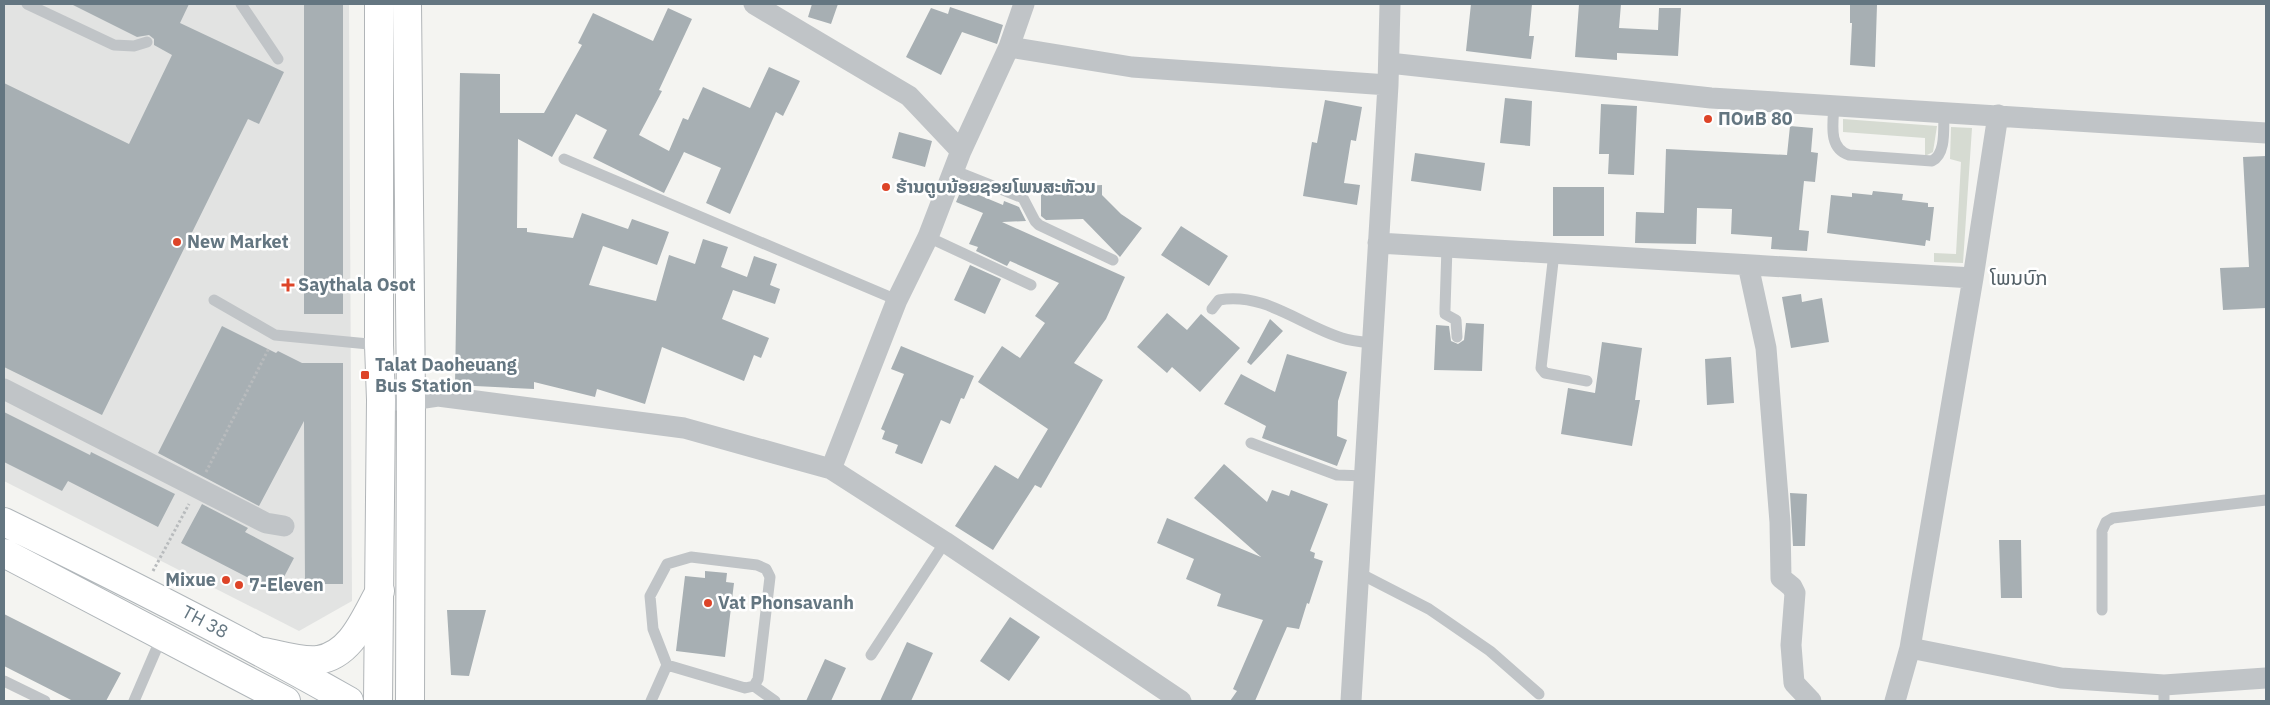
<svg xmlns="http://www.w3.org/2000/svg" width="2270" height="705" viewBox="0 0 2270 705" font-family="'IBM Plex Sans','Noto Sans Lao',sans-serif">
  <rect width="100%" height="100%" fill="#f4f4f1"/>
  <path fill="#e2e3e2" d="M 4,4 L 349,4 L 352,601 L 299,631 L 4,481 Z"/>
  <path fill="#d6dbd2" d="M 1843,119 L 1937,126 L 1933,152 L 1925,156 L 1925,138 L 1843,132 Z
    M 1951,127 L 1972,128 L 1963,263 L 1934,262 L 1934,253 L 1956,254 L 1961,162 L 1950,159 Z"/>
  <path fill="#a7afb3" d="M 71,4 L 189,4 L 180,23 L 284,72 L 259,124 L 248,119 L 102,415 L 4,367 L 4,83 L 129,144 L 172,55 L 154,45 L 154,39 L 149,35 L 137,37 Z
    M 304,4 L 343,4 L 343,314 L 304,314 Z
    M 812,4 L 838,4 L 831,24 L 808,17 Z
    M 1471,4 L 1532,4 L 1529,36 L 1534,36 L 1531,59 L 1466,51 Z
    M 1579,4 L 1621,4 L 1619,28 L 1658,30 L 1659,8 L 1681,8 L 1678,56 L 1617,53 L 1617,60 L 1575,57 Z
    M 1850,5 L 1877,5 L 1875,67 L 1850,65 L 1852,23 L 1850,23 Z
    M 950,7 L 1003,25 L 997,44 L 962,32 L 941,75 L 906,57 L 931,8 L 948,14 Z
    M 668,8 L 692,19 L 659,90 L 662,91 L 639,135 L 669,151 L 683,118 L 688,120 L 703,87 L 750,108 L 769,67 L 800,81 L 783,116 L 776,112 L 730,214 L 706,203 L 721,168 L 684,152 L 664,193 L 593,158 L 607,130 L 576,114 L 552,157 L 518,139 L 517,228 L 527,228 L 527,232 L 573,238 L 582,213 L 628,229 L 632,219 L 669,232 L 657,265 L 603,246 L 589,285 L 656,301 L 669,255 L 695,264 L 703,239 L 728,247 L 721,267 L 747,277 L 754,256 L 777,264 L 770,285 L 780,289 L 775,304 L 733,290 L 722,319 L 769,338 L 761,358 L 754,355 L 744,381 L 662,347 L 645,404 L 597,389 L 595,397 L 534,382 L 534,389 L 455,385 L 460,73 L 500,74 L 500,113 L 544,113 L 582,45 L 578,43 L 593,13 L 653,41 Z
    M 1505,98 L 1532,101 L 1530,146 L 1500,143 Z
    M 1325,100 L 1362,107 L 1356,141 L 1351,140 L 1344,183 L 1360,185 L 1357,205 L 1303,196 L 1312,142 L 1317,143 Z
    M 1601,104 L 1637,106 L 1634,175 L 1608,174 L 1609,154 L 1599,154 Z
    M 1790,126 L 1813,128 L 1811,152 L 1818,153 L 1815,182 L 1804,181 L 1799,230 L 1809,231 L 1807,251 L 1771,249 L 1772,237 L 1731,234 L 1732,209 L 1697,208 L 1696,244 L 1635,243 L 1636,212 L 1664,213 L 1666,149 L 1787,155 Z
    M 899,132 L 932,141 L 925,167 L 892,158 Z
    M 1415,153 L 1485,163 L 1481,191 L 1411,181 Z
    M 2266,156 L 2266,308 L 2223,310 L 2220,268 L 2249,267 L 2243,157 Z
    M 1102,185 L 1102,195 L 1121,214 L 1142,228 L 1120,257 L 1083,219 L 1046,220 L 1041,216 L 1041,188 Z
    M 1553,187 L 1604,187 L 1604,236 L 1553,236 Z
    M 962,188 L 1003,205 L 1004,201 L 1019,207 L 1026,221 L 1002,222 L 1125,277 L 1106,319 L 1074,363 L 1103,380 L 1041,488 L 1035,485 L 993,550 L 955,526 L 995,465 L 1018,479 L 1048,429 L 978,382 L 1002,346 L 1020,358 L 1045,323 L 1035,316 L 1059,283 L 1010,261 L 1007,266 L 976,251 L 978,247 L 969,244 L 983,213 L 956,202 Z
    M 1873,191 L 1903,194 L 1902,200 L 1928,203 L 1928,207 L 1934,207 L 1930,241 L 1926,240 L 1925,246 L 1827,233 L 1831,195 L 1852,197 L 1852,193 L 1872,195 Z
    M 1181,226 L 1228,256 L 1209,286 L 1161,255 Z
    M 970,265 L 1001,279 L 985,314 L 954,300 Z
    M 1801,294 L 1802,302 L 1822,298 L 1829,342 L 1791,348 L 1782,297 Z
    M 1167,313 L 1187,330 L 1201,314 L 1240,348 L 1200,392 L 1172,367 L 1167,373 L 1137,347 Z
    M 1270,319 L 1283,331 L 1251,365 L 1247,362 Z
    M 1466,323 L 1484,324 L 1482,371 L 1434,370 L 1436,325 L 1449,326 L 1451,341 L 1458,344 L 1464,340 Z
    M 222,326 L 276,353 L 278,351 L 302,363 L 343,363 L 343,584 L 305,584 L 304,421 L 259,506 L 158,453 Z
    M 1602,342 L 1642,348 L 1635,400 L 1640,400 L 1632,446 L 1561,434 L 1568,388 L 1595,393 Z
    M 901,346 L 974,376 L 964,399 L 961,398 L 950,424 L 941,420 L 922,464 L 895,453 L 898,445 L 882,439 L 885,431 L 881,429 L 904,374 L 891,369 Z
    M 1287,354 L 1347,372 L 1338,401 L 1337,436 L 1347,440 L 1337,466 L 1262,438 L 1266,426 L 1224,404 L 1241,374 L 1275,392 Z
    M 1731,357 L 1734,403 L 1707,405 L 1705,359 Z
    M 4,412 L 90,455 L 91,452 L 175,494 L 158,527 L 68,481 L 62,491 L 4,462 Z
    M 1224,464 L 1267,502 L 1272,490 L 1289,496 L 1291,490 L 1328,504 L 1310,551 L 1315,553 L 1314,558 L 1323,561 L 1309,604 L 1307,603 L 1299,629 L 1287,627 L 1255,701 L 1230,701 L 1237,691 L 1233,689 L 1263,620 L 1217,606 L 1221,594 L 1186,579 L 1194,559 L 1157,543 L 1167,518 L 1261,557 L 1194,498 Z
    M 1790,493 L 1807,494 L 1805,546 L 1793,546 Z
    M 202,504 L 248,528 L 245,532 L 294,558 L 276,592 L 181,543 Z
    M 1999,540 L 2021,540 L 2022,598 L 2001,598 Z
    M 705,571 L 727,573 L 726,582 L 734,583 L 725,657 L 676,651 L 685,576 L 705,578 Z
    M 447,610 L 486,610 L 469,676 L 451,675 Z
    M 4,614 L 121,673 L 106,701 L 73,701 L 4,666 Z
    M 1010,617 L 1040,637 L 1009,681 L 980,661 Z
    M 907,642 L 933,653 L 911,701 L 880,701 Z
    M 825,659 L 846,668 L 831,701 L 806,701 Z"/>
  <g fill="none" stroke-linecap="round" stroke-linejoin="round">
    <g stroke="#b0b6ba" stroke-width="30">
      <path id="secondary" d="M 4,522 C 121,579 236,637 349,701
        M 4,553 L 286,701"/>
    </g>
    <g stroke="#b1b6b9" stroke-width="30">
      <path id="primary" d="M 264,652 C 280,655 301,662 318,660 C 352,655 365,617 380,591"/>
    </g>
    <g stroke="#b1b5b8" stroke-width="30">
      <path id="highway" d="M 407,4 L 411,400 L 410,701
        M 378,701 L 381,400 L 379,345 L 379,4"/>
    </g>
    <path stroke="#b8bbbd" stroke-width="3" stroke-dasharray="2.5 2.5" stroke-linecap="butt" d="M 206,472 L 269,348
      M 153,571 L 189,504"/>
    <path stroke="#c0c4c7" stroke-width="11" d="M 27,4 L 114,45 L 134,46 L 147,42
      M 241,4 L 278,59
      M 1834,105 C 1833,124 1828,148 1849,155 L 1932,161 C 1947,153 1943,127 1944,111
      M 564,159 L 897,300
      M 953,170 L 1023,198 L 1035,221 L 1039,225 L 1113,260
      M 928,237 L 1031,285
      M 1447,247 L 1445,309 L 1445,314 L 1456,320 L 1457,337
      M 1554,253 L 1541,368 L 1545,373 L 1587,381
      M 214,300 L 275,335 L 379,345
      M 1212,309 L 1219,300 C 1265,292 1300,325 1342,338 C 1351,341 1363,342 1373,343
      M 1251,443 L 1337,475 L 1365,476
      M 1359,573 L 1429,609 L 1490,651 L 1539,694
      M 2102,610 L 2102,531 L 2106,522 L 2113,518 L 2266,500
      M 871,655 L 945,542
      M 667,665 L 745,688 L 754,686 L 775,701
      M 4,681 L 45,701
      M 2164,685 L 2164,701
      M 134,701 L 162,636
      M 651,701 L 667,665 L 653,629 L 650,596 L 667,564 L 691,557 L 757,565 L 766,569 L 770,577 L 758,679 L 754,686"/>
    <path stroke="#c0c4c7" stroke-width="21" d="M 754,4 L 909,96 L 961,151
      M 1024,4 L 1009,47 L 1132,67 L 1388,85
      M 1009,47 L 961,151 L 928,237 L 897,300 L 831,469 L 945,542 L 1181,701
      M 1389,63 L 1711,98 L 2266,133
      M 1378,243 L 1973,278
      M 1748,265 L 1766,348 L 1780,522 L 1781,578 L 1792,587 L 1795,593 L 1791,645 L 1794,683 L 1811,701
      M 4,389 L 266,523 L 284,526
      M 381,400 L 411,400 L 438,396 L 684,428 L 831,469
      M 1910,648 L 2061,678 L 2164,685 L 2266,678
      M 1351,701 L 1388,85 L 1390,4
      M 1895,701 L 1910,648 L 1973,278 L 1998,115"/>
    <use href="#secondary" stroke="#fff" stroke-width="28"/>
    <use href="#primary" stroke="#fff" stroke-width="28"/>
    <use href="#highway" stroke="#fff" stroke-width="28"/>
  </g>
  <g fill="#dd4428" stroke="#fff" stroke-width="2">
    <circle cx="1708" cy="119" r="5"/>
    <circle cx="886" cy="187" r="5"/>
    <circle cx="177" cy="242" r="5"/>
    <path d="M285.5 277.5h5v5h5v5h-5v5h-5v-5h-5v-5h5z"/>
    <rect x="360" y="370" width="10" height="10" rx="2.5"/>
    <circle cx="226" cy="580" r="5"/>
    <circle cx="239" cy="585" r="5"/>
    <circle cx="708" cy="603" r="5"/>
  </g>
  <g text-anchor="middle" stroke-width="5" stroke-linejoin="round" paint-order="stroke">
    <g font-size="18" font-weight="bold" fill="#647681" stroke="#fff" text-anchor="start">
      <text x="1718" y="125">ПОиВ 80</text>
      <text x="896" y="193">ຮ້ານຕູບນ້ອຍຊອຍໂພນສະຫັວນ</text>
      <text x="187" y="248">New Market</text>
      <text x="298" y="291">Saythala Osot</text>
      <text x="375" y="371">Talat Daoheuang<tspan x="375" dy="21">Bus Station</tspan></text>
      <text x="216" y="586" text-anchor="end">Mixue</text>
      <text x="249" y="591">7-Eleven</text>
      <text x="718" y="609">Vat Phonsavanh</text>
    </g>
    <g font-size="18" fill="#647681" stroke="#fff">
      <text transform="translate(205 622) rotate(28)" y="6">TH 38</text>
    </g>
    <g font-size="20" fill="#525f66" stroke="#fff">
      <text x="2019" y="285">ໂພນບົກ</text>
    </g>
  </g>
  <rect width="2270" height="705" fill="none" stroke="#647681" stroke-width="10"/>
</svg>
